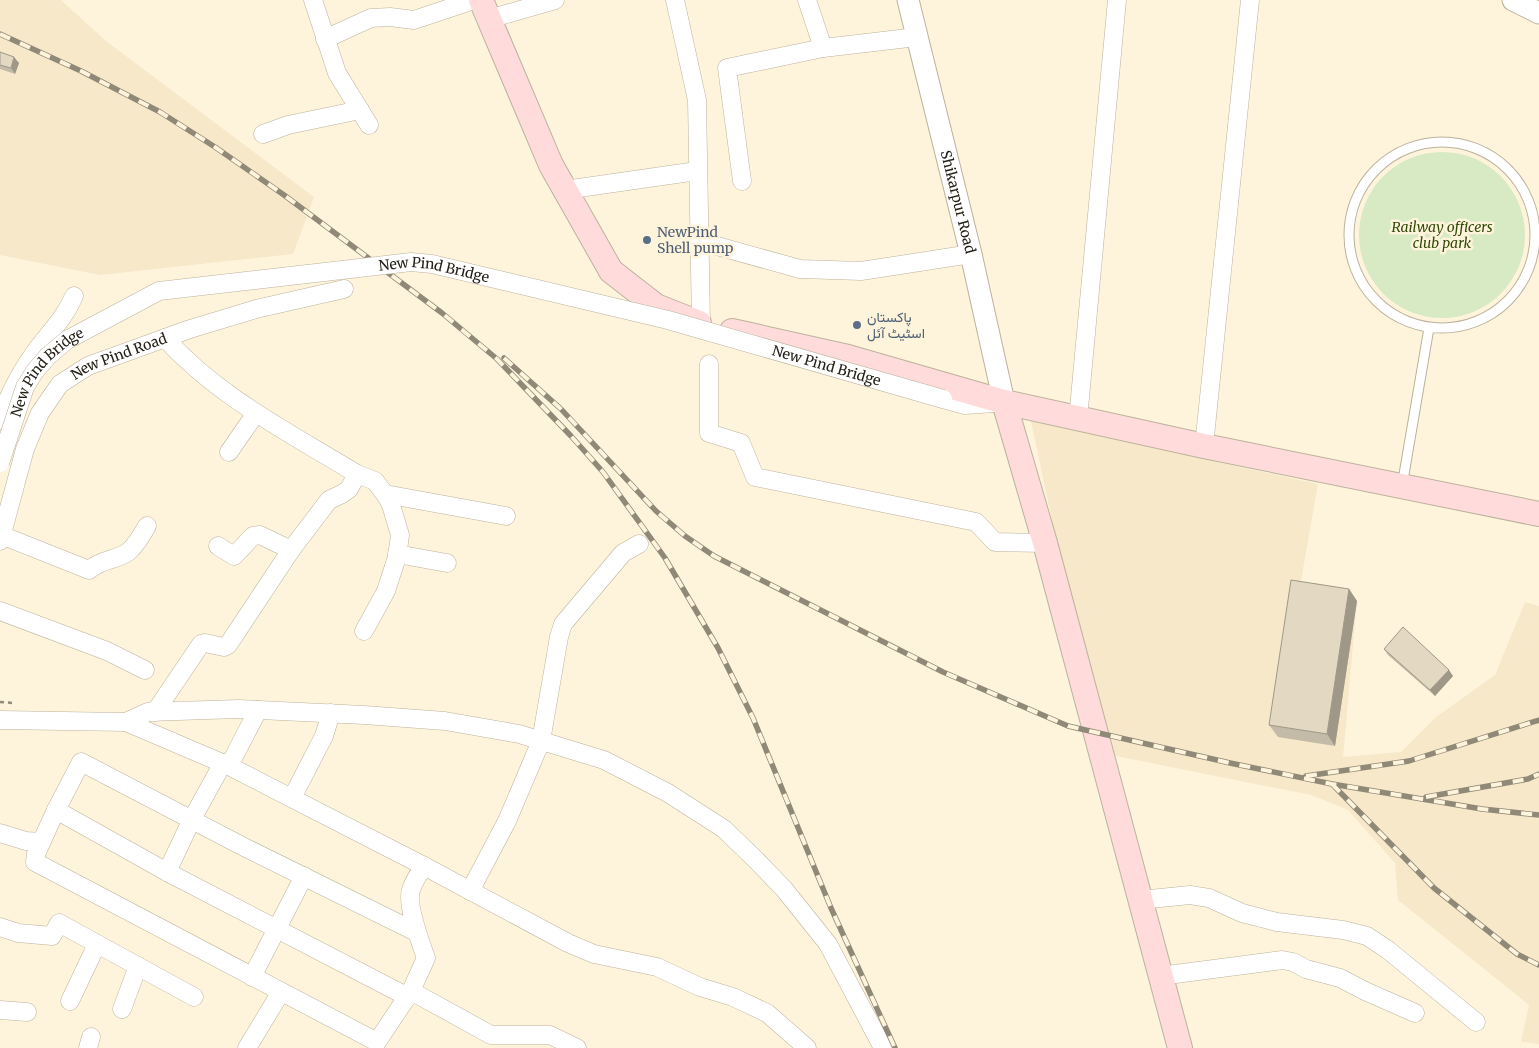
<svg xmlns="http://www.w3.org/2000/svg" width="1539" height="1048" viewBox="0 0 1539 1048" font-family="Merriweather,Vazirmatn,serif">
  <rect width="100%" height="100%" fill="#fef4dc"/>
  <path fill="#f6e8c9" d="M 0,0 L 61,0 L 106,41 L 314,197 L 293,254 L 100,275 L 0,255 Z
    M 1031,421 L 1318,484 L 1299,592 L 1357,601 L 1343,757 L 1401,752 L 1436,717 L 1495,675 L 1525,602 L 1539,606 L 1539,1044 L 1521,1042 L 1529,1005 L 1398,900 L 1395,863 L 1348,810 L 1311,795 L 1101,753 Z"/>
  <path fill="#d7eac4" d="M1359 235a83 83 0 1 1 166 0a83 83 0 1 1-166 0Z"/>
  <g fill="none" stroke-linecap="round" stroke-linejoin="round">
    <g stroke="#bcb29c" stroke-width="11">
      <path id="service" d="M1349 235a93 93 0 1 1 186 0a93 93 0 1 1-186 0Z
        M 1402,486 L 1429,328"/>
    </g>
    <g stroke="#bcb29c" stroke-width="19">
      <g id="minor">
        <path d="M 313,0 L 337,73 L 369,125"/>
        <path d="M 675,0 L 697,100 L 701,324"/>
        <path d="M 807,0 L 823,48 L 917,37"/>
        <path d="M 489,19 L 555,0"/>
        <path d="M 325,39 L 371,18 L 390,17 L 414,20 L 474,0"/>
        <path d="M 263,134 L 288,125 L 360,110"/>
        <path d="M 742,181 L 727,68 L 823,48"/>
        <path d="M 565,190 L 697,171"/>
        <path d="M 699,241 L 800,269 L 861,271 L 971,254"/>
        <path d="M 165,338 C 218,397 290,433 357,474 L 375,481 L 387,497 L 391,505 L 400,535 L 397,557 L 386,591 L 364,631"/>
        <path d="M 709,364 L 709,433 L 741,443 L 755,477 L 976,522 L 995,542 L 1045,543"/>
        <path d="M 943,399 L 965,405 L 994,403"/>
        <path d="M 1078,419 L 1117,0"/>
        <path d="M 0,420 C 8,396 20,373 35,352 C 49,333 65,318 74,296"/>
        <path d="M 1204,446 L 1250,0"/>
        <path d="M 229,452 L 256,413"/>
        <path d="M 385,494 L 506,516"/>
        <path d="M 1,535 L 89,570 C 103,558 115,561 128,552 C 136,546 142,534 147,526"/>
        <path id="s1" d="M 0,541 L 25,449 L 40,413 L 60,384 L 88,366 L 190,329 L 256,309 L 344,289"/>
        <path d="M 218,546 L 234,556 L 253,536 L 260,535 L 291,550"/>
        <path d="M 397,554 L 447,563"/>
        <path d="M 0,611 L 107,651 L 145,670"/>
        <path d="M 155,712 L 201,644 L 205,643 L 224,647 L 228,645 L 291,550 L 329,500 L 342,494 L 349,489 L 357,474"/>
        <path d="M 0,720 L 126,722 L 148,712 L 238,709 L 364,715 L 445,721 L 519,734 L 604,760 L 668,793 L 724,829 L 755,859 L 784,889 L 828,944 L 883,1048"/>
        <path d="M 126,722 L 229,766 L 424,866 L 568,943 L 594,954 L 657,967 L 700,987 L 733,997 L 767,1013 L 807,1048"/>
        <path d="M 229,766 L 258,710"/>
        <path d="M 292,798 L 324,736 L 331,713"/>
        <path d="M 56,810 L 167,872 L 408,997"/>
        <path d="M 0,833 L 26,841 L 41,842"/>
        <path d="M 167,872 L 192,819 L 223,763"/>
        <path d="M 470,891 L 507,821 L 541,741 L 559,637 L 563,624 L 623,553 L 639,544"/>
        <path d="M 1140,900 L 1190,895 L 1209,898 L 1242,913 L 1277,922 L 1343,930 L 1367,936 L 1388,950 L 1476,1022"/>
        <path d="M 0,927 L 18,933 L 52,936 L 59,923 L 194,997"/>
        <path d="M 416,932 L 244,847 L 81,762 L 56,810 L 36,854 L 35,862 L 377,1042 L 411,991 L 426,958 C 421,944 406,904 411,890 C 413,882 419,874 424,866"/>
        <path d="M 1160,976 L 1282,960 L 1293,962 L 1306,969 L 1340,978 L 1365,991 L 1415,1013"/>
        <path d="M 252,977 L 304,876"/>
        <path d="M 411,991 L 491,1035 L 550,1035 L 577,1048"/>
        <path d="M 70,1001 L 97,944"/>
        <path d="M 122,1009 L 138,966"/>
        <path d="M 0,1010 L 27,1012"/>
        <path d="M 88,1048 L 91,1037"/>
        <path d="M 247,1048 L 281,992"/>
      </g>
    </g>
    <g stroke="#bcb29c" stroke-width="23">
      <g id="tertiary">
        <path id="s2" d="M 908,0 L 971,254 L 1004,402"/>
        <path d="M 1513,0 L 1539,13"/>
      </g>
    </g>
    <g stroke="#bcb29c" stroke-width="26">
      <path id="secondary" d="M 481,0 L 551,165 L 611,271 L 656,306 L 699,323
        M 732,331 L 848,357 L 1004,402 L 1204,446 L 1539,514
        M 1004,402 L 1045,543 L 1180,1048"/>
    </g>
    <path stroke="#928b7a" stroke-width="2.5" stroke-dasharray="4 4" stroke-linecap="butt" d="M 0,702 L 13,703"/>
    <use href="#service" stroke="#fff" stroke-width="9"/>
    <use href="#minor" stroke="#fff" stroke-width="18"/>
    <use href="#tertiary" stroke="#fff" stroke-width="21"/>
    <use href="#secondary" stroke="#ffdcdb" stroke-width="24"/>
    <g stroke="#908978" stroke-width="5.5">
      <path id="rail" d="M 0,34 L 81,71 L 160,112 L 215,147 L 284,195 L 442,313 L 497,359 L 571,436 L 603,472 L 665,558 L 718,648 L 753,718 L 831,908 L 895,1048
        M 504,358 L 561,409 L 656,511 L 685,536 L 714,556 L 943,672 L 1068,726 L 1230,763 L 1332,784 L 1482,809 L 1539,815
        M 1306,776 L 1409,761 L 1539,720
        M 1332,784 L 1434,888 L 1517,954 L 1539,965
        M 1426,797 L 1528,779 L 1539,774"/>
    </g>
    <use href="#rail" stroke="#fef4dc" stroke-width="4" stroke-dasharray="11" stroke-linecap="butt"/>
    <g stroke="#bcb29c" stroke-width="19" stroke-linecap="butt">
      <g id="minor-bridge">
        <path id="s3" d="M 0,463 L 25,387 L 35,371 L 48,356 L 67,340 L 159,291 L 411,262 L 432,264 L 668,320 L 943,399"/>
      </g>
    </g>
    <use href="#minor-bridge" stroke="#fff" stroke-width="18"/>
  </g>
  <path fill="#c3bba7" d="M 0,52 L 19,63 L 15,74 L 0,69 Z
    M 1349,589 L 1357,601 L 1335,746 L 1278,737 L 1269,725 Z
    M 1384,649 L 1453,676 L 1435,696 L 1388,655 Z"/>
  <path fill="#9f9888" d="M 14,57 L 19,63 L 15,74 L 11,68 Z
    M 1349,589 L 1357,601 L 1335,746 L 1327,734 Z
    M 1449,670 L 1453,676 L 1435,696 L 1430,690 Z"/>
  <path fill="#e3d9c2" stroke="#9f9888" d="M 0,52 L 14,57 L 11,68 L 0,65 Z
    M 1291,580 L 1349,589 L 1327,734 L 1269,725 Z
    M 1403,627 L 1449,670 L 1430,690 L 1384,649 Z"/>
  <g fill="#5c6f8a" stroke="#fef4dc" stroke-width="2">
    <circle cx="647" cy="240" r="5"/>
    <circle cx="857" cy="325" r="5"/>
  </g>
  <g text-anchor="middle" stroke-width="5" stroke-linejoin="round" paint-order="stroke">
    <g font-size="14" fill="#242017" stroke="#fef4dc">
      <text dy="5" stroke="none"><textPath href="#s2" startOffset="208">Shikarpur Road</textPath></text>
      <text dy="5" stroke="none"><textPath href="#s3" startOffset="525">New Pind Bridge</textPath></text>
      <text dy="5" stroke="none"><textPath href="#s1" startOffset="235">New Pind Road</textPath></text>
      <text dy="5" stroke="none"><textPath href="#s3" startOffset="930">New Pind Bridge</textPath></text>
      <text dy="5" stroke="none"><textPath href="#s3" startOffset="105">New Pind Bridge</textPath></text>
    </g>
    <g font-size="14" font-style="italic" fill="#314a08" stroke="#fef4dc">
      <text x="1442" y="232">Railway officers<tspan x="1442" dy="16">club park</tspan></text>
    </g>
    <g font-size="14" fill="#4e5e75" stroke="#fef4dc" text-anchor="start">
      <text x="657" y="237">NewPind<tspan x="657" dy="16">Shell pump</tspan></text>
      <text x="867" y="322">پاکستان<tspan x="867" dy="16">اسٹیٹ آئل</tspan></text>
    </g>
  </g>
</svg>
